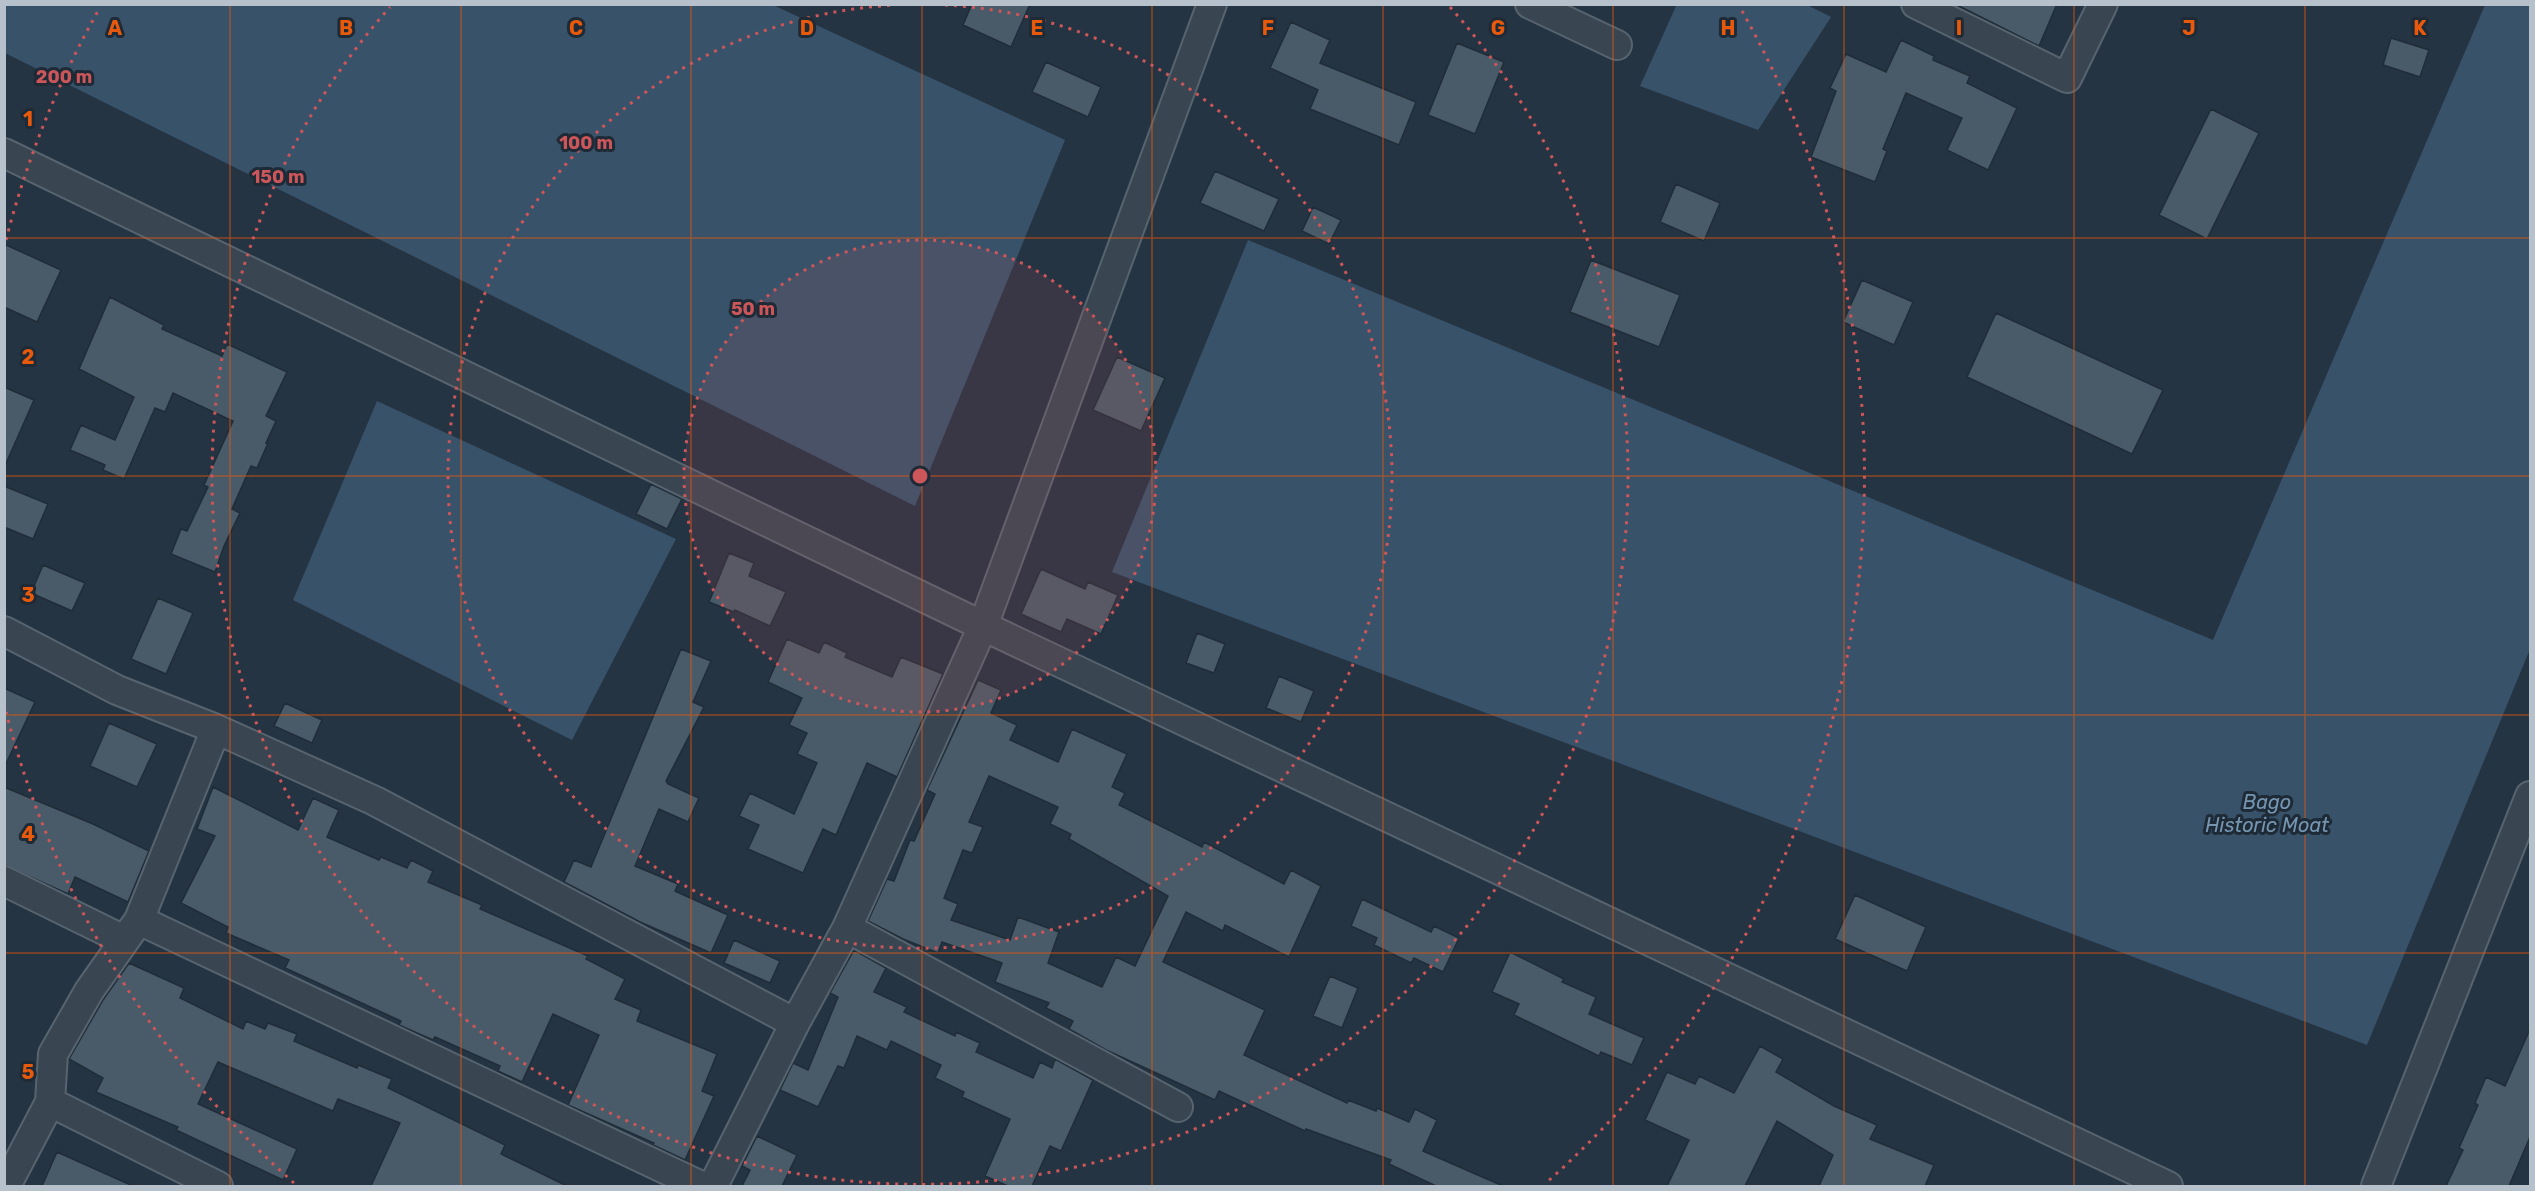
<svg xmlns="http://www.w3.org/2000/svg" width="2535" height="1191" viewBox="0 0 2535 1191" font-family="Rubik,sans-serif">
  <rect width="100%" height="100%" fill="#253442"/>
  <path fill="#38526a" d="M 1677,4 L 1807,5 L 1831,17 L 1758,130 L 1640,86 Z
    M 4,5 L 773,5 L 1065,140 L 915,506 L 5,53 Z
    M 2485,5 L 2530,5 L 2530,649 L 2367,1045 L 1112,572 L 1248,240 L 2213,640 Z
    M 377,401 L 676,539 L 572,740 L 293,600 Z"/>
  <path fill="#495a68" stroke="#202d39" stroke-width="1.5" fill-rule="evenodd" d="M 972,4 L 1030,4 L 1011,47 L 963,25 Z
    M 1955,4 L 2057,4 L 2039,46 Z
    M 1291,22 L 1330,40 L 1320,63 L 1416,102 L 1399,145 L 1310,109 L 1318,90 L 1270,68 Z
    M 2391,38 L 2429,50 L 2420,77 L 2383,65 Z
    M 1901,40 L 1934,56 L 1933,60 L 1970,76 L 1967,83 L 2017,108 L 1988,170 L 1947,150 L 1962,118 L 1906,93 L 1883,149 L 1887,151 L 1875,182 L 1811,157 L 1836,91 L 1830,88 L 1846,54 L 1886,72 Z
    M 1457,43 L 1504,62 L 1475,134 L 1428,115 Z
    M 1046,62 L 1101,87 L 1088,117 L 1032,92 Z
    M 2211,109 L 2259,133 L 2207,239 L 2159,215 Z
    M 1215,171 L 1279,199 L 1264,231 L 1200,203 Z
    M 1676,184 L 1720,203 L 1704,241 L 1660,222 Z
    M 1313,207 L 1341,220 L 1329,244 L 1302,231 Z
    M 4,244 L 61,270 L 37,322 L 4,307 Z
    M 1591,260 L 1680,295 L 1659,347 L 1570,312 Z
    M 1862,280 L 1913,302 L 1894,345 L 1843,322 Z
    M 110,297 L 164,325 L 162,329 L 222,356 L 227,344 L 287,372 L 266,416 L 276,421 L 266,443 L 268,443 L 257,468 L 251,466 L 232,509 L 240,513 L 224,546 L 215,572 L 171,554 L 181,529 L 187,531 L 208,487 L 204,485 L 233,421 L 173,393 L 165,412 L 155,408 L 124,479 L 103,470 L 105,465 L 70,450 L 81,425 L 115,440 L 134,397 L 79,369 Z
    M 1996,313 L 2163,390 L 2132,454 L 1967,377 Z
    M 1117,357 L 1165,378 L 1141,431 L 1093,410 Z
    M 4,387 L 34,400 L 4,468 Z
    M 651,484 L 682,499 L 667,529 L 636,514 Z
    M 4,486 L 48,504 L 33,539 L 4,527 Z
    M 729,553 L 754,563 L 749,576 L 786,592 L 770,626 L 735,610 L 734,612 L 709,602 Z
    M 43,565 L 85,583 L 72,611 L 31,593 Z
    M 1041,569 L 1085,589 L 1088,582 L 1118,595 L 1101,634 L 1067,619 L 1061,632 L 1021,614 Z
    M 158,598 L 193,613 L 166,674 L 131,659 Z
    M 1197,633 L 1225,644 L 1214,673 L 1186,663 Z
    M 787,639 L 819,653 L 824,642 L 847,653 L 845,657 L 892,677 L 901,657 L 943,674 L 897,777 L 867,763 L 836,835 L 823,829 L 803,873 L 748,849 L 759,825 L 739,816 L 750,793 L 794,814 L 817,763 L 797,754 L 807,733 L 789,725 L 802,698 L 768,682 Z
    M 681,649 L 711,661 L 693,702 L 704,707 L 666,781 L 668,784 L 699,798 L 688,822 L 659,809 L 635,866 L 678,884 L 675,891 L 728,915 L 711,953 L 640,922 L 564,882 L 574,860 L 591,867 Z
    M 1279,676 L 1314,691 L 1301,722 L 1266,708 Z
    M 978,680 L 1001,690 L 991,713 L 1017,725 L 1010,740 L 1058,762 L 1072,729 L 1127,754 L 1112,787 L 1125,793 L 1119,805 L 1202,847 L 1204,842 L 1284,884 L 1291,870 L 1321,886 L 1289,957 L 1225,925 L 1223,931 L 1186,912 L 1163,962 L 1265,1010 L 1244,1055 L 1347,1103 L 1348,1100 L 1376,1111 L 1377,1108 L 1409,1122 L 1415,1109 L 1437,1120 L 1423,1151 L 1503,1186 L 1436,1186 L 1389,1164 L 1391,1160 L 1306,1129 L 1305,1131 L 1219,1091 L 1215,1100 L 1106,1050 L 1069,1029 L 1073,1021 L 1046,1008 L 1049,1003 L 995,982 L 1002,963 L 942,942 L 938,953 L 903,939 L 868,921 L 887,879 L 894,881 L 910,840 L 914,841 L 935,794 L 927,790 ZM 989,776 L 1058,807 L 1050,824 L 1071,834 L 1069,839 L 1168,896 L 1135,966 L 1116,957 L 1102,987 L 1048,963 L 1059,932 L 1018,917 L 1010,940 L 951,920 L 958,904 L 944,898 L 963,850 L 972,853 L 983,827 L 969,822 Z
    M 4,688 L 35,702 L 4,768 Z
    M 285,703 L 322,720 L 312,743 L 274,726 Z
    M 109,723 L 157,744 L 137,787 L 90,766 Z
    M 4,787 L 93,824 L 149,851 L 128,902 L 75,877 L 68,894 L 4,865 Z
    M 213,787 L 298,830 L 313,798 L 339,810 L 327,837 L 379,860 L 381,857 L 407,868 L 411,860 L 433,871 L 428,882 L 482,905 L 480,909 L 588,956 L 586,959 L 625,979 L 615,999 L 641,1010 L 637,1021 L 717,1054 L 702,1091 L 714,1096 L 685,1160 L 653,1145 L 654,1143 L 568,1105 L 599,1035 L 553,1014 L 522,1082 L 498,1071 L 500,1066 L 435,1037 L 433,1040 L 417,1033 L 399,1025 L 401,1021 L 285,968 L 289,960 L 226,933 L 228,927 L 181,903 L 215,836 L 197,829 Z
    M 1855,895 L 1926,927 L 1907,971 L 1835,939 Z
    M 1362,899 L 1431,932 L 1434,926 L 1459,938 L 1443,972 L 1414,958 L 1411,963 L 1374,945 L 1377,938 L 1351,926 Z
    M 734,940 L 780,961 L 770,983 L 724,963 Z
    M 854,950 L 886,968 L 874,992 L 907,1007 L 904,1012 L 955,1036 L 956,1032 L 980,1043 L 976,1052 L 1033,1078 L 1040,1062 L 1052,1068 L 1055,1059 L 1093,1080 L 1061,1151 L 1050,1146 L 1032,1186 L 1008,1186 L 985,1176 L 1010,1119 L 962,1097 L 964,1092 L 935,1078 L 941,1065 L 891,1041 L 887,1050 L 857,1036 L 844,1068 L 838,1066 L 818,1107 L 780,1090 L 793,1063 L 808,1070 L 838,997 L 830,993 Z
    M 1510,952 L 1564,979 L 1562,982 L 1596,997 L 1589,1014 L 1644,1038 L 1632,1065 L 1601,1052 L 1599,1056 L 1514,1015 L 1519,1004 L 1492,992 Z
    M 129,963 L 184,988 L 180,998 L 243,1029 L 246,1021 L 265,1029 L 268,1023 L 297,1034 L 294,1041 L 357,1068 L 358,1065 L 392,1079 L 388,1088 L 505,1145 L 501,1154 L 567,1186 L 371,1186 L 400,1123 L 338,1099 L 333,1111 L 218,1062 L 198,1104 L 297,1149 L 283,1180 L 176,1130 L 178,1127 L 96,1092 L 103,1078 L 69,1059 L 103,1000 Z
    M 1330,976 L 1358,988 L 1342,1028 L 1313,1016 Z
    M 2530,1029 L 2530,1137 L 2509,1186 L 2446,1186 L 2463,1150 L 2459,1148 L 2478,1105 L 2475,1103 L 2486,1077 L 2505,1086 Z
    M 1760,1046 L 1783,1059 L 1776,1072 L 1834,1106 L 1877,1125 L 1870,1139 L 1934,1165 L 1925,1186 L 1819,1186 L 1833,1155 L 1777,1121 L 1745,1186 L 1667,1186 L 1689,1140 L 1645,1120 L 1667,1072 L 1695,1084 L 1699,1076 L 1734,1093 Z
    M 757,1136 L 797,1155 L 782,1186 L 742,1186 L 750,1170 L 742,1166 Z
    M 57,1152 L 133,1186 L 42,1186 Z"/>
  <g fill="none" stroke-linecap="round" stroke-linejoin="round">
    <g stroke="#57646f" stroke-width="32">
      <path id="minor" d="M 1530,4 L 1617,45
        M 1916,4 L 2067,78 L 2103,4
        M 4,153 L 983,626 L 2168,1186
        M 4,631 L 117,690 L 216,729 L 375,801 L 795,1023
        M 4,881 L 124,940
        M 139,920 L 216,729
        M 847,928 L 1178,1107
        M 50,1102 L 53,1054 L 89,991 L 139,920 L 701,1186
        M 6,1186 L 50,1102 L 218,1186
        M 713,1186 L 795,1023 L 847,928 L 983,626 L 1212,4
        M 2376,1186 L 2530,796"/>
    </g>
    <use href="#minor" stroke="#394652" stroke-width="28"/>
  </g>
  <path fill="none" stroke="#e8590c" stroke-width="1.5" stroke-opacity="0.55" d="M 230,4 L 230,1186M 461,4 L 461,1186M 691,4 L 691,1186M 922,4 L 922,1186M 1152,4 L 1152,1186M 1383,4 L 1383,1186M 1613,4 L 1613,1186M 1844,4 L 1844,1186M 2074,4 L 2074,1186M 2305,4 L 2305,1186M 4,238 L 2530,238M 4,476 L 2530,476M 4,715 L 2530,715M 4,953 L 2530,953"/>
  <circle cx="920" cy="476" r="236" fill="#cc5659" fill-opacity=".12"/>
  <g fill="none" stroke="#cc5659" stroke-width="3" stroke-dasharray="3 6">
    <circle cx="920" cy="476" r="236"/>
    <path d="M945 5A472 472 0 1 1 895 5"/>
    <path d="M1450 7A708 708 0 1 1 390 7"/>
    <path d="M294 1183A944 944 0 0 1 6 712M6 240A944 944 0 0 1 98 11M1742 11A944 944 0 0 1 1546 1183"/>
  </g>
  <g text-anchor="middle" stroke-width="6" stroke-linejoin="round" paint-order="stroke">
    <g font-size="20" font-style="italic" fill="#7595b0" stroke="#1e2b37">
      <text x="2267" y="809">Bago<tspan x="2267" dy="23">Historic Moat</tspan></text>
    </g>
  </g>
  <g font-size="20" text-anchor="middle" font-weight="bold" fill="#e8590c" stroke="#1e2b37" stroke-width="6" stroke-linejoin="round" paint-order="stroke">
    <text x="115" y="35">A</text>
    <text x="346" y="35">B</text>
    <text x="576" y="35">C</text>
    <text x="807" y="35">D</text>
    <text x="1037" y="35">E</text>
    <text x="1268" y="35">F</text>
    <text x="1498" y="35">G</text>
    <text x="1728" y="35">H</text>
    <text x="1959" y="35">I</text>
    <text x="2189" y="35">J</text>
    <text x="2420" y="35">K</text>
    <text x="28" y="126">1</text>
    <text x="28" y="364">2</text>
    <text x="28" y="602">3</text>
    <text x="28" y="841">4</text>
    <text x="28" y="1079">5</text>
  </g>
  <circle cx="920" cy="476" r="9" fill="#cc5659" stroke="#1e2b37" stroke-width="3"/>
  <g font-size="18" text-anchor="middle" font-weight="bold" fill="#cc5659" stroke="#1e2b37" stroke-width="6" stroke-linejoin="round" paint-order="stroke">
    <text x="64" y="83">200 m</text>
    <text x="586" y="149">100 m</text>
    <text x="278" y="183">150 m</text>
    <text x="753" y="315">50 m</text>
  </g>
  <rect width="2535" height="1191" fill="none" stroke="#b6c1cc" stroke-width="12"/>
</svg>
